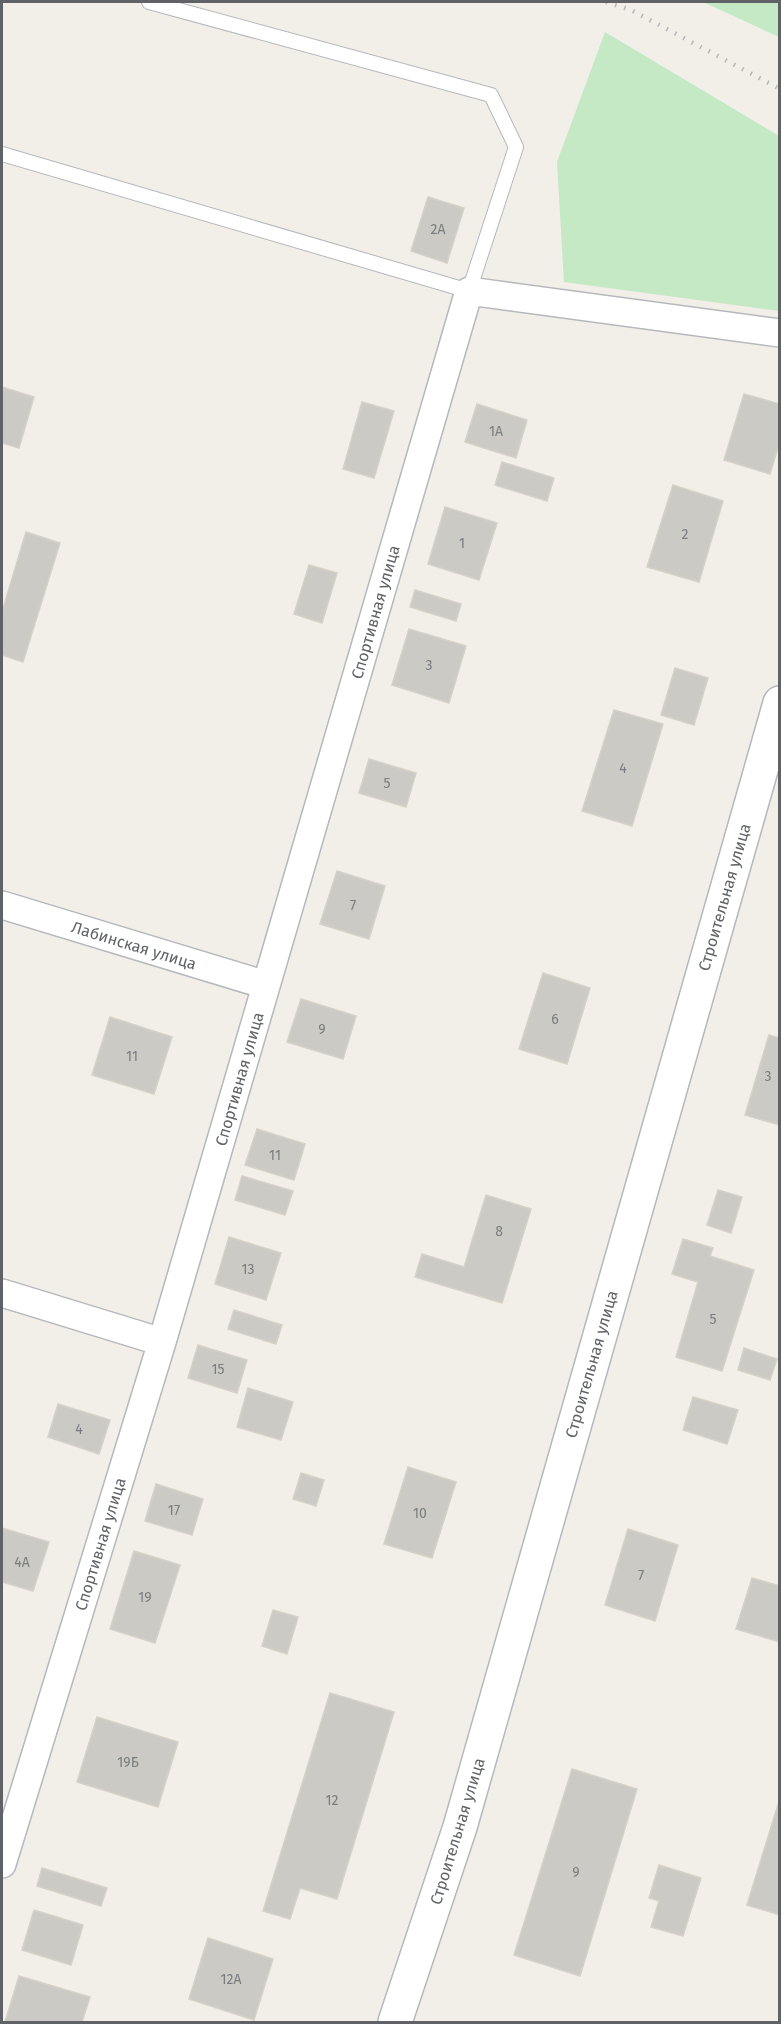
<svg xmlns="http://www.w3.org/2000/svg" width="781" height="2024" viewBox="0 0 781 2024" font-family="'Fira Sans',sans-serif">
  <rect width="100%" height="100%" fill="#f1efe8"/>
  <path fill="#c5e8c5" d="M 703,2 L 779,2 L 779,37 Z
    M 605,32 L 779,136 L 779,311 L 564,282 L 557,162 Z"/>
  <path fill="#cccac5" stroke="#d6d1c6" stroke-width="1.5" d="M 428,197 L 464,208 L 447,263 L 411,251 Z
    M 2,387 L 34,397 L 19,448 L 2,443 Z
    M 744,394 L 780,404 L 780,441 L 770,474 L 724,460 Z
    M 362,402 L 394,411 L 374,478 L 343,469 Z
    M 477,404 L 527,420 L 516,458 L 465,442 Z
    M 502,462 L 554,478 L 547,501 L 495,485 Z
    M 673,485 L 723,501 L 699,582 L 647,567 Z
    M 445,507 L 497,523 L 479,580 L 428,564 Z
    M 26,532 L 60,543 L 23,662 L 2,655 L 2,612 Z
    M 309,565 L 337,573 L 322,623 L 294,614 Z
    M 415,590 L 461,604 L 456,621 L 410,607 Z
    M 409,629 L 466,646 L 449,703 L 392,685 Z
    M 675,668 L 708,678 L 694,725 L 661,715 Z
    M 614,710 L 663,724 L 632,826 L 582,811 Z
    M 369,759 L 416,773 L 406,807 L 359,793 Z
    M 337,871 L 385,886 L 369,939 L 320,924 Z
    M 543,973 L 590,988 L 567,1064 L 519,1049 Z
    M 301,999 L 356,1016 L 343,1059 L 287,1042 Z
    M 110,1017 L 172,1037 L 154,1094 L 92,1075 Z
    M 769,1035 L 780,1038 L 780,1125 L 745,1115 Z
    M 257,1129 L 305,1144 L 294,1180 L 245,1165 Z
    M 242,1176 L 293,1191 L 285,1215 L 235,1200 Z
    M 718,1190 L 742,1197 L 731,1233 L 707,1225 Z
    M 486,1195 L 531,1209 L 502,1303 L 415,1277 L 422,1254 L 464,1267 Z
    M 229,1237 L 281,1253 L 266,1300 L 215,1284 Z
    M 683,1239 L 713,1248 L 710,1256 L 754,1270 L 722,1371 L 676,1357 L 698,1282 L 672,1274 Z
    M 234,1310 L 282,1325 L 276,1344 L 228,1329 Z
    M 198,1345 L 247,1360 L 237,1393 L 188,1378 Z
    M 744,1348 L 777,1359 L 770,1380 L 738,1370 Z
    M 248,1388 L 293,1402 L 281,1440 L 237,1427 Z
    M 693,1397 L 738,1410 L 727,1444 L 683,1430 Z
    M 58,1404 L 110,1420 L 99,1454 L 48,1437 Z
    M 408,1467 L 456,1482 L 432,1558 L 384,1544 Z
    M 301,1473 L 324,1480 L 316,1506 L 293,1499 Z
    M 156,1484 L 203,1499 L 192,1535 L 145,1521 Z
    M 2,1528 L 49,1542 L 33,1591 L 2,1582 Z
    M 628,1529 L 678,1545 L 655,1621 L 605,1605 Z
    M 134,1551 L 180,1565 L 155,1643 L 110,1629 Z
    M 752,1578 L 780,1586 L 780,1642 L 736,1629 Z
    M 273,1610 L 298,1617 L 287,1654 L 262,1646 Z
    M 330,1693 L 394,1712 L 337,1899 L 300,1888 L 290,1919 L 263,1911 Z
    M 97,1717 L 178,1742 L 158,1807 L 77,1782 Z
    M 572,1769 L 637,1789 L 580,1976 L 514,1955 Z
    M 780,1798 L 780,1915 L 747,1905 Z
    M 659,1865 L 701,1878 L 683,1936 L 651,1927 L 659,1901 L 649,1898 Z
    M 42,1868 L 107,1888 L 101,1906 L 37,1886 Z
    M 34,1910 L 83,1925 L 71,1965 L 22,1950 Z
    M 208,1938 L 273,1959 L 254,2020 L 189,1999 Z
    M 19,1976 L 90,1997 L 82,2022 L 5,2022 Z"/>
  <g fill="none" stroke-linecap="round" stroke-linejoin="round">
    <g stroke="#b5b8bc" stroke-width="16">
      <path id="service" d="M 2,154 L 469,291 L 516,147 L 491,95 L 149,2"/>
    </g>
    <g stroke="#b5b8bc" stroke-width="30">
      <path id="minor" d="M 2,905 L 266,985
        M 2,1293 L 162,1342
        M 2,1864 L 162,1342 L 469,291 L 780,333"/>
    </g>
    <g stroke="#b5b8bc" stroke-width="36">
      <path id="tertiary" d="M 395,2022 L 460,1827 L 780,703"/>
    </g>
    <use href="#service" stroke="#fff" stroke-width="14"/>
    <use href="#minor" stroke="#fff" stroke-width="27"/>
    <use href="#tertiary" stroke="#fff" stroke-width="33"/>
    <path stroke="#b6b7b8" stroke-width="4.5" stroke-dasharray="1.5 8" stroke-linecap="butt" d="M 606,2 L 631,10 L 780,89"/>
  </g>
  <g text-anchor="middle" stroke-width="6" stroke-linejoin="round" paint-order="stroke">
    <g font-size="14" fill="#7a7d7f">
      <text x="438" y="234">2А</text>
      <text x="496" y="436">1А</text>
      <text x="685" y="539">2</text>
      <text x="462" y="548">1</text>
      <text x="429" y="670">3</text>
      <text x="623" y="773">4</text>
      <text x="387" y="788">5</text>
      <text x="353" y="910">7</text>
      <text x="555" y="1024">6</text>
      <text x="322" y="1034">9</text>
      <text x="132" y="1061">11</text>
      <text x="768" y="1081">3</text>
      <text x="275" y="1160">11</text>
      <text x="499" y="1236">8</text>
      <text x="248" y="1274">13</text>
      <text x="713" y="1324">5</text>
      <text x="218" y="1374">15</text>
      <text x="79" y="1434">4</text>
      <text x="174" y="1515">17</text>
      <text x="420" y="1518">10</text>
      <text x="22" y="1567">4А</text>
      <text x="641" y="1580">7</text>
      <text x="145" y="1602">19</text>
      <text x="128" y="1767">19Б</text>
      <text x="332" y="1805">12</text>
      <text x="576" y="1877">9</text>
      <text x="231" y="1984">12А</text>
    </g>
    <g font-size="16" fill="#5f6368" stroke="#fff">
      <text transform="translate(375 612) rotate(-74)" y="6">Спортивная улица</text>
      <text transform="translate(724 897) rotate(-74)" y="6">Строительная улица</text>
      <text transform="translate(134 945) rotate(17)" y="6">Лабинская улица</text>
      <text transform="translate(239 1079) rotate(-74)" y="6">Спортивная улица</text>
      <text transform="translate(591 1364) rotate(-74)" y="6">Строительная улица</text>
      <text transform="translate(100 1544) rotate(-73)" y="6">Спортивная улица</text>
      <text transform="translate(457 1831) rotate(-73)" y="6">Строительная улица</text>
    </g>
  </g>
  <rect width="781" height="2024" fill="none" stroke="#5f6368" stroke-width="6"/>
</svg>
